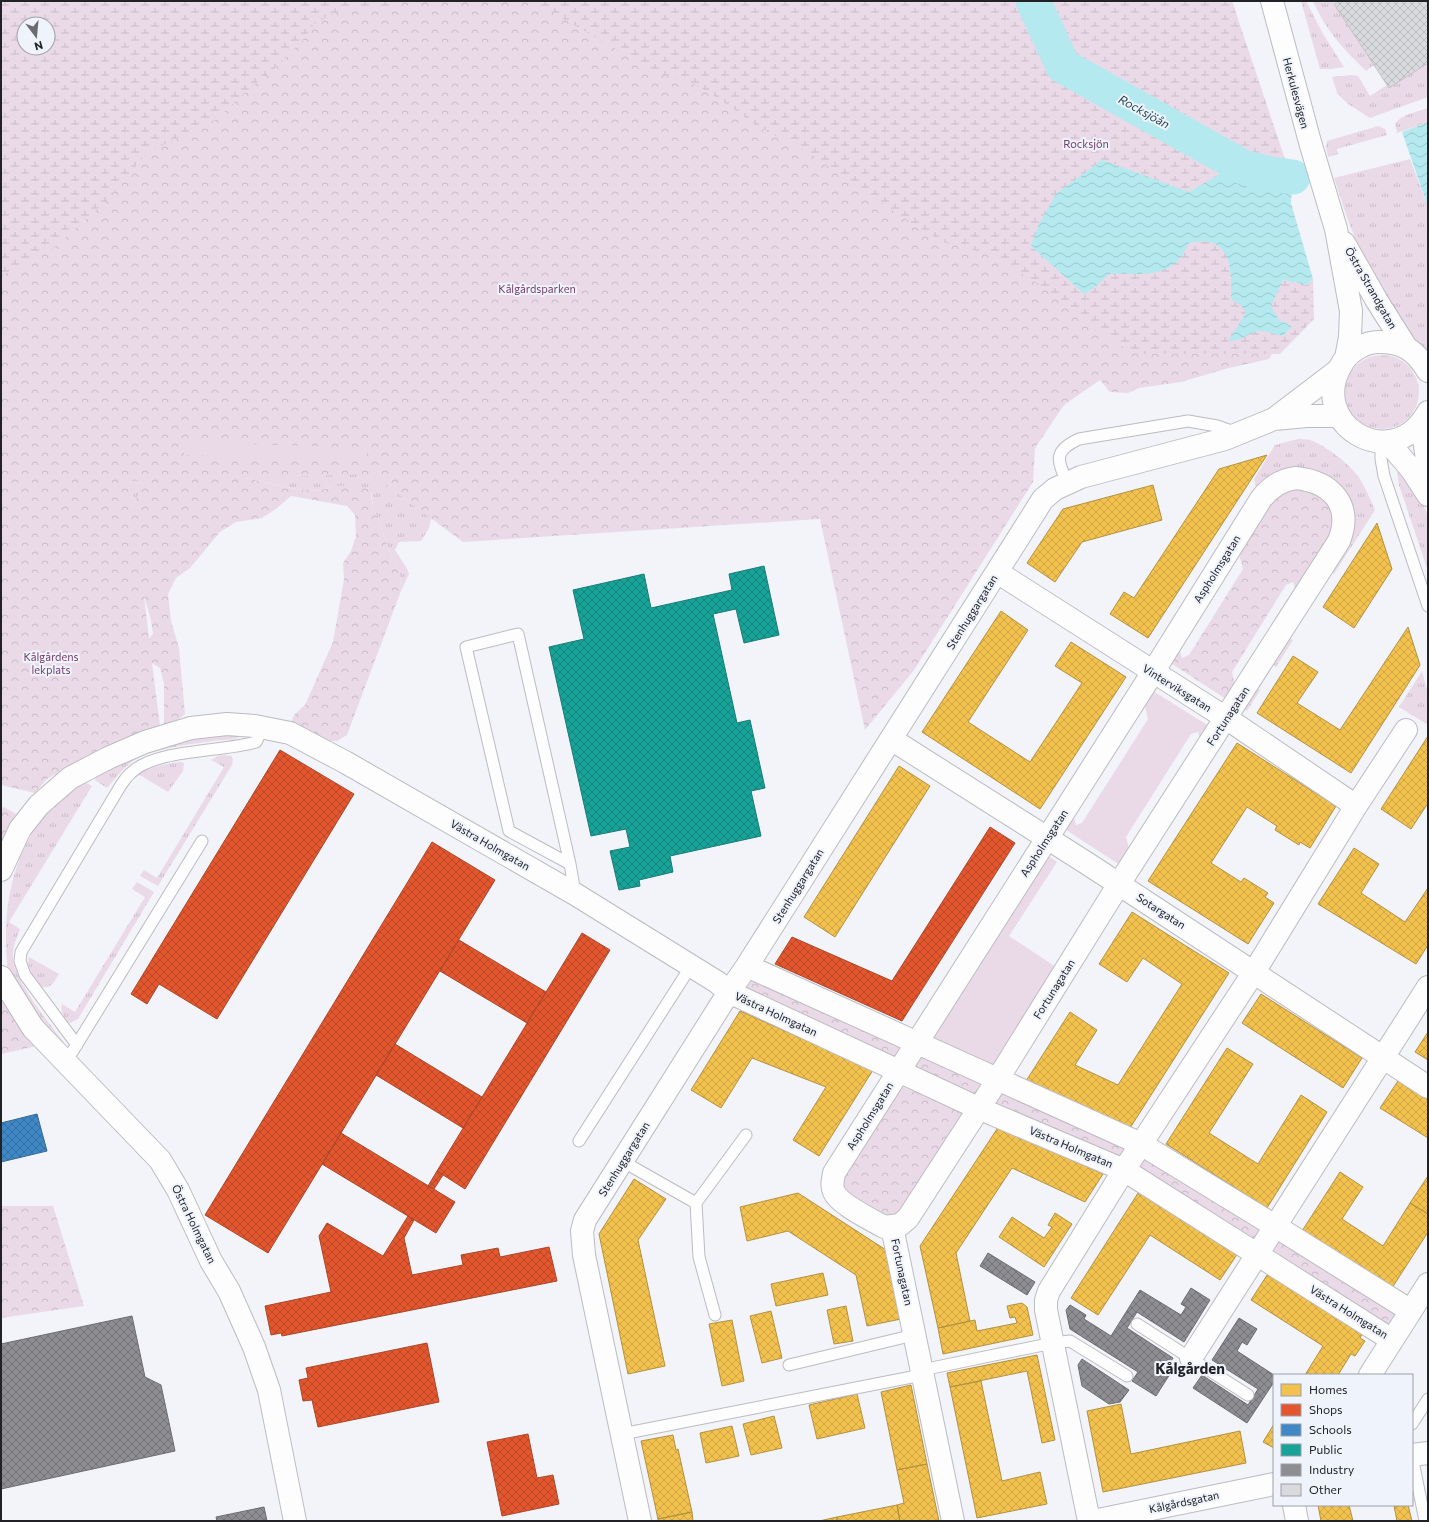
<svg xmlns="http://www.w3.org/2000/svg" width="1429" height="1522" viewBox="0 0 1429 1522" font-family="Commissioner,sans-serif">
  <defs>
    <pattern id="grass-tufts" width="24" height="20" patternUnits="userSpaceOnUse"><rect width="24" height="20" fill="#eadae8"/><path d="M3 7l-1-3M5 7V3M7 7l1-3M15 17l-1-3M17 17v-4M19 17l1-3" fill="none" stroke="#c8bbc7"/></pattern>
    <pattern id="forest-crowns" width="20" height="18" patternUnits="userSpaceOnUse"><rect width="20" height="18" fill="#eadae8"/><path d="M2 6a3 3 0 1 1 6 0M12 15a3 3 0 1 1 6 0" fill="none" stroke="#c8bbc7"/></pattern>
    <pattern id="wetland-marsh" width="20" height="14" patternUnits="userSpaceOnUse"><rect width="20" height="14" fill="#eadae8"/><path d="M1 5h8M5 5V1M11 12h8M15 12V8" fill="none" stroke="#c8bbc7"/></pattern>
    <pattern id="water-waves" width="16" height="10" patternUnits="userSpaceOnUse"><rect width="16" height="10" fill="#b4e9ef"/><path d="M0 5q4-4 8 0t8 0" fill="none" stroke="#9ac8cd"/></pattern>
    <pattern id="homes-cross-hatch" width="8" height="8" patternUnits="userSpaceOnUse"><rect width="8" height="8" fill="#f2c14e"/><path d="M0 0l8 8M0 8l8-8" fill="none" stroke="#cfa644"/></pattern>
    <pattern id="shops-cross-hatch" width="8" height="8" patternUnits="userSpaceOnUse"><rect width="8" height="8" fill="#e4572e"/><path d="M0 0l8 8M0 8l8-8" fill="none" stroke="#b84827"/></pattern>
    <pattern id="schools-cross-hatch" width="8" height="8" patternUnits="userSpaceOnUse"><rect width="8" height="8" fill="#3f88c5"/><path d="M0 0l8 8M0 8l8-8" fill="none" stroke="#346fa0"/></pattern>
    <pattern id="public-cross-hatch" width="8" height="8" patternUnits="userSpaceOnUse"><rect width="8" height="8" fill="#17a398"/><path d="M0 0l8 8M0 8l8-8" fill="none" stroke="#14847c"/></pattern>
    <pattern id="industry-cross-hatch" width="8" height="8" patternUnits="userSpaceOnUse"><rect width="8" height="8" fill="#8d8d92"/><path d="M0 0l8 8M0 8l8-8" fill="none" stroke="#737377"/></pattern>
    <pattern id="building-cross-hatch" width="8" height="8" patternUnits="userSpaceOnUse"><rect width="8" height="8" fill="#d9dade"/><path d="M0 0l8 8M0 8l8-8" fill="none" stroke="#babbbe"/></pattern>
  </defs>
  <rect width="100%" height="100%" fill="#f2f4f9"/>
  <path fill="url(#grass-tufts)" d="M 1301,1 L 1306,1 L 1323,34 L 1344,67 L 1330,69 L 1320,69 Z
    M 1313,1 L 1333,1 L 1374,65 L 1366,71 C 1345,51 1324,28 1313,1 Z
    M 1428,63 L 1428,97 L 1370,118 L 1348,104 L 1337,93 L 1332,77 L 1351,75 L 1358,76 L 1370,96 L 1387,85 L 1389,88 Z
    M 1428,108 L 1428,122 L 1397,133 L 1395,124 C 1402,114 1417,112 1428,108 Z
    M 1378,126 L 1385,129 L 1387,135 L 1337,149 L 1338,154 L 1328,157 L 1326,147 L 1327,141 Z
    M 1410,159 L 1428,207 L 1428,358 C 1409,331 1388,306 1373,277 C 1356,246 1345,212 1334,178 Z
    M1345 392a37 37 0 1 1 74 0a37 37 0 1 1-74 0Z
    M 1298,439 C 1302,439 1307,439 1310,440 C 1325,445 1349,464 1358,476 C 1365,487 1370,498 1375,510 L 1334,574 L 1330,571 L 1340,487 C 1326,474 1312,468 1293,468 L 1239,515 L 1256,486 L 1254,479 L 1275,445 Z
    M 368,470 L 433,511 L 429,528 L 421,541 L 399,542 L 395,550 C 400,560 406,564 409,574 L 401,591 L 400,574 L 391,555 L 373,506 L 371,491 L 333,486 L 319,491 L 296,489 L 249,479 L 232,473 Z
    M 1399,471 C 1410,484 1426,503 1428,520 C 1429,537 1428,555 1428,571 L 1399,485 L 1397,472 Z
    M 108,474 L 153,476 L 128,510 Z
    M 1291,639 L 1293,640 L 1276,667 L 1274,665 L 1272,657 L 1282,642 Z
    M 1422,671 L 1428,694 L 1428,725 L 1399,707 Z
    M 1261,689 L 1247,711 L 1241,707 L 1254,691 Z
    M 233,733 L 241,734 L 241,736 L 235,739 C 210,741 153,747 133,761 C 123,768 115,779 107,788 L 95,780 L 96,776 L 99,772 L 170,743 Z
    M 225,755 L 231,756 L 233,759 L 232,765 L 158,886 L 140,876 L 144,870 L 157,878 L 224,767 L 211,760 L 218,756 Z
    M 181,762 L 184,763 L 183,771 L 168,792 L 138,774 C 152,766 166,764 181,762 Z
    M 85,782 L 92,786 L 9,922 L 20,929 C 16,939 12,949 13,959 C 14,979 50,1025 63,1041 L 61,1044 L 57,1043 C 40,1020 19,996 8,969 C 0,913 13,845 54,805 C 65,794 71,788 85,782 Z
    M 137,882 L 154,892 L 78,1019 L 70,1023 C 64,1019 60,1011 62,1004 L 75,1012 L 145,897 L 132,889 Z
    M 29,957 L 59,974 C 54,982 51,989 42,987 C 36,980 25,966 29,957 Z"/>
  <path fill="url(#forest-crowns)" fill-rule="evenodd" d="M 1,1 L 1195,1 L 1283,336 L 1269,359 L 1229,368 L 1181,382 L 1139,388 L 1128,393 L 1110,392 L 1100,380 L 1064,405 L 1035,448 L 1033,482 L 914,670 L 865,730 L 820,519 L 463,542 L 371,474 L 245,478 L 249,479 L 296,489 L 319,491 L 333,486 L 358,485 L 371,491 L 372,503 L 391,555 L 400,574 L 401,591 L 347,735 L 337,741 L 327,741 L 290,726 L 294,715 L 305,705 L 333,642 L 344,579 L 343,563 L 351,551 L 356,536 L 355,515 L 347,506 L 291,496 L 276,509 L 262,518 L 236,522 L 220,532 L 190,568 L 176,578 L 168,594 L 171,621 L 179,648 L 185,714 L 174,723 L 164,724 L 164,684 L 160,668 L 152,663 L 160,726 L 103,747 L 47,779 L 35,793 L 1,785 ZM 24,24 L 48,24 L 48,48 L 24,48 ZM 149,480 L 131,506 L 128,481 ZM 144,596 L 151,620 L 153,634 L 149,638 Z
    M 1292,486 L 1326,498 L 1336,526 L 1297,595 L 1293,582 L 1286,585 L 1232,672 L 1236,690 L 1229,701 L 1169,662 L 1178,645 L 1182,658 L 1189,655 L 1243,569 L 1238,550 L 1271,498 Z
    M 4,807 L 16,814 L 1,844 L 1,808 Z
    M 753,978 L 1140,1152 L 1404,1316 L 1394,1331 L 1131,1167 L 743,994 Z
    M 1,993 L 37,1046 L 1,1054 Z
    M 898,1085 L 967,1114 L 898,1216 L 879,1218 L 841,1188 L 842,1171 Z
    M 1,1206 L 53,1206 L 84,1306 L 1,1318 Z"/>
  <path fill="url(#wetland-marsh)" fill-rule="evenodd" d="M 1,1 L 393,1 L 389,8 L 355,8 L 337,12 L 315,23 L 303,40 L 274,69 L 244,93 L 217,119 L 148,152 L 104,203 L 53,249 L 1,276 ZM 24,24 L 48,24 L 48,48 L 24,48 Z
    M 529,1 L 1232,1 L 1286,162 L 1244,160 L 1189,192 L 1102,160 L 1095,287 L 1109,274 L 1156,273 L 1182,257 L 1189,243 C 1231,234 1232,267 1231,299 L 1241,305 L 1246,313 L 1228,341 C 1242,342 1245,334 1258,331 C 1265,330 1276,335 1283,336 L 1292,326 L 1279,320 L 1271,306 L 1283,280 L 1307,285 L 1313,279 L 1314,319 L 1280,354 L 1137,354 L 1125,348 L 1097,332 L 1042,286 L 992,255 L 946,243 L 919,228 L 807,152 L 757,126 L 721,100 L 696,85 L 657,73 L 543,7 Z"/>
  <path fill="#eadae8" d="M 184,442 L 367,448 L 367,460 L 184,455 Z
    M 1150,689 L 1212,728 L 1202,745 L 1198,732 L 1191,734 L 1126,837 L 1131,856 L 1123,867 L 1063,828 L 1072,810 L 1076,825 L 1082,823 L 1148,719 L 1143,698 Z
    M 1046,854 L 1057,862 L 1009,936 L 1059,969 L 996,1068 L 928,1037 Z"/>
  <path fill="url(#water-waves)" d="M 1428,122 L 1428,207 L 1402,132 Z
    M 1102,160 L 1189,192 L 1244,160 L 1286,162 L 1288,160 L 1297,188 L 1292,188 L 1291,203 L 1313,279 L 1307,285 L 1283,280 L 1271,306 L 1279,320 L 1292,326 L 1283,336 C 1276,335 1265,330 1258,331 C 1245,334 1242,342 1228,341 L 1246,313 L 1241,305 L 1231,299 C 1232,267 1231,234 1189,243 C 1186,248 1184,253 1181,257 C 1164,279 1134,273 1109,274 L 1095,287 L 1084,294 L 1031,246 L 1039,224 L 1056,194 Z"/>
  <path fill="url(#homes-cross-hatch)" stroke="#b39142" d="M 1267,455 L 1148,638 L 1110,614 L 1124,592 L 1134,598 L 1219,469 Z
    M 1153,485 L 1162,520 L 1082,542 L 1055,582 L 1027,563 L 1063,509 Z
    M 1377,523 L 1392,569 L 1354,628 L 1323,607 Z
    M 1001,611 L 1028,630 L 968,722 L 1030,762 L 1082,683 L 1055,666 L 1071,642 L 1126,677 L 1040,809 L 922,732 Z
    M 1408,627 L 1420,665 L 1351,773 L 1257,713 L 1293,656 L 1318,672 L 1297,703 L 1340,730 Z
    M 1428,736 L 1428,803 L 1411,829 L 1381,809 Z
    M 1237,743 L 1336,806 L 1310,848 L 1300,842 L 1299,845 L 1275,830 L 1277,826 L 1247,807 L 1211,863 L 1241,882 L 1244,878 L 1268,893 L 1265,897 L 1274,903 L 1248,944 L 1148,881 Z
    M 899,766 L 930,786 L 835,937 L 804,917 Z
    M 1354,848 L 1379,864 L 1361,893 L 1405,922 L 1428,888 L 1428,945 L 1416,964 L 1318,904 Z
    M 1132,912 L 1229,973 L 1130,1128 L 1026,1081 L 1070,1012 L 1097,1030 L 1075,1065 L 1118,1085 L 1182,984 L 1143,958 L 1127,982 L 1099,964 Z
    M 1261,994 L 1362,1058 L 1343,1088 L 1242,1023 Z
    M 740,1011 L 873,1070 L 819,1156 L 793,1140 L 826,1087 L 752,1058 L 721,1108 L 691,1090 Z
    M 1428,1032 L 1428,1060 L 1415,1052 Z
    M 1227,1048 L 1253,1064 L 1209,1133 L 1258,1164 L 1301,1095 L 1327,1112 L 1267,1208 L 1166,1144 Z
    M 1398,1081 L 1428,1100 L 1428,1138 L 1380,1108 Z
    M 999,1126 L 1103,1174 L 1085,1202 L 1012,1168 L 956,1253 L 970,1321 L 938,1328 L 920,1246 Z
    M 1340,1172 L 1363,1187 L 1342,1219 L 1383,1246 L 1410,1203 L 1428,1214 L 1428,1232 L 1392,1288 L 1302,1231 Z
    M 1428,1176 L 1428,1214 L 1410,1203 Z
    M 634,1179 L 666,1199 L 638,1240 L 665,1366 L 628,1374 L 599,1234 Z
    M 1140,1190 L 1238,1253 L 1220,1280 L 1150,1235 L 1098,1315 L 1071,1298 Z
    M 798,1193 L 886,1250 L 901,1319 L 867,1326 L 856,1275 L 788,1231 L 747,1241 L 740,1207 Z
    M 1055,1213 L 1072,1224 L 1044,1267 L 999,1237 L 1012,1217 L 1044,1238 L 1052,1227 L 1048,1225 Z
    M 1269,1272 L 1363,1332 L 1360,1338 L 1365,1341 L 1355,1356 L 1351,1354 L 1338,1375 L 1305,1375 L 1323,1346 L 1251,1300 Z
    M 823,1273 L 828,1295 L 776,1306 L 771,1284 Z
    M 1022,1303 L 1027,1307 L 1033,1335 L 943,1354 L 938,1328 L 975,1320 L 977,1331 L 1017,1323 L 1015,1317 L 1010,1318 L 1007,1306 Z
    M 846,1306 L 853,1341 L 834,1344 L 827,1310 Z
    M 771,1311 L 782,1358 L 762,1363 L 750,1316 Z
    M 732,1320 L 744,1381 L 722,1386 L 709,1324 Z
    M 1037,1355 L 1055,1440 L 1042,1443 L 1027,1371 L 950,1387 L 947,1373 Z
    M 981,1381 L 1002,1481 L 1040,1472 L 1047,1504 L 977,1518 L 950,1387 Z
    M 911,1385 L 927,1464 L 897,1470 L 881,1392 Z
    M 857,1394 L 865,1428 L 817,1439 L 809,1405 Z
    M 1121,1404 L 1131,1454 L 1240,1431 L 1246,1463 L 1103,1492 L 1087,1411 Z
    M 774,1416 L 782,1448 L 751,1455 L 743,1424 Z
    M 1274,1424 L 1274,1448 L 1263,1442 Z
    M 732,1426 L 739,1456 L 706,1463 L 700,1433 Z
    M 673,1435 L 676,1450 L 678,1449 L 692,1512 L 658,1519 L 641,1441 Z
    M 927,1464 L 939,1521 L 900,1521 L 897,1505 L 904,1503 L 897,1470 Z
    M 897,1505 L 900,1521 L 837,1521 L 837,1517 Z
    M 1318,1505 L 1349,1505 L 1353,1521 L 1321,1521 Z
    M 1408,1505 L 1412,1521 L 1397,1521 L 1394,1506 Z
    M 692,1512 L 693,1521 L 658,1521 L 658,1519 Z
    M 837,1517 L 837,1521 L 819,1521 Z"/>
  <path fill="url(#shops-cross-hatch)" stroke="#aa472b" d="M 280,750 L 354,794 L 217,1019 L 159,984 L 147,1004 L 131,994 Z
    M 990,827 L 1015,843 L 902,1021 L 775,964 L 792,937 L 892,981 Z
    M 432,842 L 495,880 L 268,1253 L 205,1215 Z
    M 582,933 L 610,950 L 465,1189 L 437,1171 Z
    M 459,940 L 546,992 L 527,1023 L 440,971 Z
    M 395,1044 L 482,1097 L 463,1128 L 376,1075 Z
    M 341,1133 L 455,1202 L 436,1233 L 322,1164 Z
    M 437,1171 L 443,1175 L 434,1189 L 428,1186 Z
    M 408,1216 L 414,1220 L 404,1238 L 412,1275 L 463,1265 L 461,1255 L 498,1248 L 500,1257 L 549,1247 L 557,1281 L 282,1336 L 281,1333 L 271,1335 L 265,1306 L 331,1292 L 319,1236 L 327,1223 L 383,1256 Z
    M 427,1343 L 439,1402 L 318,1427 L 312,1400 L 303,1401 L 299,1380 L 308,1378 L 306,1368 Z
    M 528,1434 L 537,1478 L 553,1475 L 559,1504 L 502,1516 L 487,1442 Z"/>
  <path fill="url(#schools-cross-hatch)" stroke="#366995" d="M 37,1114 L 47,1151 L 1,1162 L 1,1123 Z"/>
  <path fill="url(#public-cross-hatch)" stroke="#1a7c76" d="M 764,566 L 779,635 L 744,643 L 736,609 L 713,614 L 737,723 L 750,720 L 765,788 L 751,791 L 761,836 L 670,856 L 673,872 L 639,880 L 640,886 L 619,890 L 610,851 L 630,847 L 626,829 L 591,836 L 549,647 L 584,639 L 573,590 L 644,574 L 651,608 L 732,590 L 729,574 Z"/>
  <path fill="url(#industry-cross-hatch)" stroke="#6d6d71" d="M 988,1253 L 1035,1282 L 1027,1295 L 980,1266 Z
    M 1191,1288 L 1210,1300 L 1184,1342 L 1137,1312 L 1127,1328 L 1173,1358 L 1165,1370 L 1170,1374 L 1156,1396 L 1132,1381 L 1138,1372 L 1070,1329 L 1066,1310 L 1070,1305 L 1086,1315 L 1084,1319 L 1111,1336 L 1140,1290 L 1181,1315 L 1186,1307 L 1181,1304 Z
    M 132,1316 L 145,1377 L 161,1385 L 175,1451 L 1,1489 L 1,1344 Z
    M 1239,1318 L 1257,1329 L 1247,1345 L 1242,1342 L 1237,1351 L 1274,1375 L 1274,1382 L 1247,1423 L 1193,1388 L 1202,1375 L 1248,1405 L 1258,1389 L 1212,1360 Z
    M 1082,1359 L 1129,1390 L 1120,1402 L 1109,1404 L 1082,1386 L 1078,1365 Z
    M 264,1507 L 267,1521 L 217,1521 L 216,1517 Z"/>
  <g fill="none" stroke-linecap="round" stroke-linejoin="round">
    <path stroke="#b4e9ef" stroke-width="35" d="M 1033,1 L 1063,66 L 1243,167 L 1271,174 L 1293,177"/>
  </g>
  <path fill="url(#building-cross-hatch)" stroke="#c3c4c8" d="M 1338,1 L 1428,1 L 1428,63 L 1389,88 L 1334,4 Z"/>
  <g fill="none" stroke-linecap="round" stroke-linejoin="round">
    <g stroke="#bbbcc0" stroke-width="13">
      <path id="service" d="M 1381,442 L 1381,459 L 1384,476 L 1428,606
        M 1067,482 C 1057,460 1053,451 1079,439 L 1188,421 L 1217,426 L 1237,433
        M 570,864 L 509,831 L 466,647 L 518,634 L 570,864 L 575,893
        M 77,1045 L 25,975 L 20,961 L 21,952 L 121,785 C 124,781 127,776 131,773 C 154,749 223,752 256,742 L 263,728
        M 66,1062 L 202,841
        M 579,1141 L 691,966
        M 622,1161 L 696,1203 L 746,1135
        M 696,1203 L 699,1257 L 715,1315
        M 1137,1324 L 1248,1395
        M 789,1365 L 914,1335
        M 922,1370 L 1053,1343 L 1070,1341 L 1127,1376
        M 1412,1424 L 1428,1399
        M 622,1434 L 922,1375
        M 1412,1456 L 1425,1521"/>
    </g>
    <g stroke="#bbbcc0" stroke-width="24">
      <path id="minor" d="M 1274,419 L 1307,416 L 1339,416
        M 1296,478 C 1332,482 1353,505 1339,541 L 1119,884 L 989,1093 L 908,1218 L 900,1225 L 884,1227 C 872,1220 839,1204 834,1192 C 831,1186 833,1179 834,1173 L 1153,672 L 1261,499 C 1270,487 1281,480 1296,478 Z
        M 997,572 L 1226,718 L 1356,806
        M 891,739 L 1088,864 L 1428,1087
        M 1,870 L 20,829 L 39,805 L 70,778 L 108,758 L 145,742 L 191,728 L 227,724 L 255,726 L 290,733 L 345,762 L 575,894 L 717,982 L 729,992 L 978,1108 L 1124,1170 L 1392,1340
        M 747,966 L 1141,1144 L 1275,1226 L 1411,1311
        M 1,977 L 33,1028 L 160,1160 L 178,1190 L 211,1261 L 229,1291 L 254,1347 L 269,1390 L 295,1521
        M 892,1227 L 953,1521
        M 1191,1358 L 1428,987
        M 1370,1375 L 1428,1284
        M 1412,1455 L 1428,1453
        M 1294,1505 L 1297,1521
        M 640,1521 L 584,1255 L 582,1231 L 585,1220 L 729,992 L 747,966 L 1043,499 L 1055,489 L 1081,477 L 1225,439 L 1274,419 L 1337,371
        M 1089,1521 L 1046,1310 L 1046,1300 L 1049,1291 L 1124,1170 L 1254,972 L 1356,806 L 1406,730
        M 1093,1521 L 1274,1484"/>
    </g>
    <g stroke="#bbbcc0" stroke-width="24">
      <path id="secondary" d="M 1272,1 L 1310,142 L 1336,229 L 1351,311 L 1350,337 L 1346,358
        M 1344,243 L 1377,301 L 1406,347
        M 1428,371 C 1415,350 1403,342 1379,342 C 1365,342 1350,351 1343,362 C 1304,423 1392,477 1428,412
        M 1422,424 L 1428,467
        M 1388,442 L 1411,469 L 1428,495"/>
    </g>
    <use href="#service" stroke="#fdfdfe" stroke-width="11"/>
    <use href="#minor" stroke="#fdfdfe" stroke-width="22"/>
    <use href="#secondary" stroke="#fdfdfe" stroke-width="22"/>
  </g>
  <g text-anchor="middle" stroke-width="4" stroke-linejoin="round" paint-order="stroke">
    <g font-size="11" fill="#212225" stroke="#eff3fc">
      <text transform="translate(1296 93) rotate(75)" y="4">Herkulesvägen</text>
      <text transform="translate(1371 288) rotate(60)" y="4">Östra Strandgatan</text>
      <text transform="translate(1217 569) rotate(-58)" y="4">Aspholmsgatan</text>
      <text transform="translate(972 612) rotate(-58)" y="4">Stenhuggargatan</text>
      <text transform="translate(1177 688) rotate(32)" y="4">Vinterviksgatan</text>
      <text transform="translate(1228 716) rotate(-57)" y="4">Fortunagatan</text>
      <text transform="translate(1044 843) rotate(-57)" y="4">Aspholmsgatan</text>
      <text transform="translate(490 845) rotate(30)" y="4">Västra Holmgatan</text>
      <text transform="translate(798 886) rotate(-58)" y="4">Stenhuggargatan</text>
      <text transform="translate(1161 911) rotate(33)" y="4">Sotargatan</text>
      <text transform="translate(1054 989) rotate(-58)" y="4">Fortunagatan</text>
      <text transform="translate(776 1014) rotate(25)" y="4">Västra Holmgatan</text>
      <text transform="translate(870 1116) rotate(-58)" y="4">Aspholmsgatan</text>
      <text transform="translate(1071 1147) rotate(23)" y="4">Västra Holmgatan</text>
      <text transform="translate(624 1159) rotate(-58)" y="4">Stenhuggargatan</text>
      <text transform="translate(194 1224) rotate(64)" y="4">Östra Holmgatan</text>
      <text transform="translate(902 1272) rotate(78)" y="4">Fortunagatan</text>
      <text transform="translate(1349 1312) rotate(32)" y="4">Västra Holmgatan</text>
      <text transform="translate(1184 1502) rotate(-12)" y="4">Kålgårdsgatan</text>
    </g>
    <g font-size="11" fill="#763b69" stroke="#eff3fc">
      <text x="1086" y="148">Rocksjön</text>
      <text x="537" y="293">Kålgårdsparken</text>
      <text x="51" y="661">Kålgårdens<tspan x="51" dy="13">lekplats</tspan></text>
    </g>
    <g font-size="12" font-style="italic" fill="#173c3f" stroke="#eff3fc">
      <text transform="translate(1144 112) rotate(29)" y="4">Rocksjöån</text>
    </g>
    <g font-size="15" font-weight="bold" fill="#212225" stroke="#eff3fc">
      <text x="1190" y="1374">Kålgården</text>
    </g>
  </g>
  <rect width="1429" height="1522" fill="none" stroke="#212225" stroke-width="4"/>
  <rect x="1273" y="1374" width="140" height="132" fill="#eff3fc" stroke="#9d9fa6"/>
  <rect x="1281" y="1384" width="20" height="12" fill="#f2c14e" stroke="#9d9fa6"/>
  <text x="1309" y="1394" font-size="12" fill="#212225">Homes</text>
  <rect x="1281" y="1404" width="20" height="12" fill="#e4572e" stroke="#9d9fa6"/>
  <text x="1309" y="1414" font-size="12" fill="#212225">Shops</text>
  <rect x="1281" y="1424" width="20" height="12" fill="#3f88c5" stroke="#9d9fa6"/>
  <text x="1309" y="1434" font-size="12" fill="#212225">Schools</text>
  <rect x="1281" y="1444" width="20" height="12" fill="#17a398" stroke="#9d9fa6"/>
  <text x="1309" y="1454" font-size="12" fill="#212225">Public</text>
  <rect x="1281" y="1464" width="20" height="12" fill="#8d8d92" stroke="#9d9fa6"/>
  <text x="1309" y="1474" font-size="12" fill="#212225">Industry</text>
  <rect x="1281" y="1484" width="20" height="12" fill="#d9dade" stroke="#9d9fa6"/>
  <text x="1309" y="1494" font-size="12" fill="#212225">Other</text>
  <g transform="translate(36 36) rotate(164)"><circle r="19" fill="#eff3fc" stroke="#9d9fa6"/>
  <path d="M0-3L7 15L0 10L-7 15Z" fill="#6a6c6f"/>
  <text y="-6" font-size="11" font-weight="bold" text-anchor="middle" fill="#212225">N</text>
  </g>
</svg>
